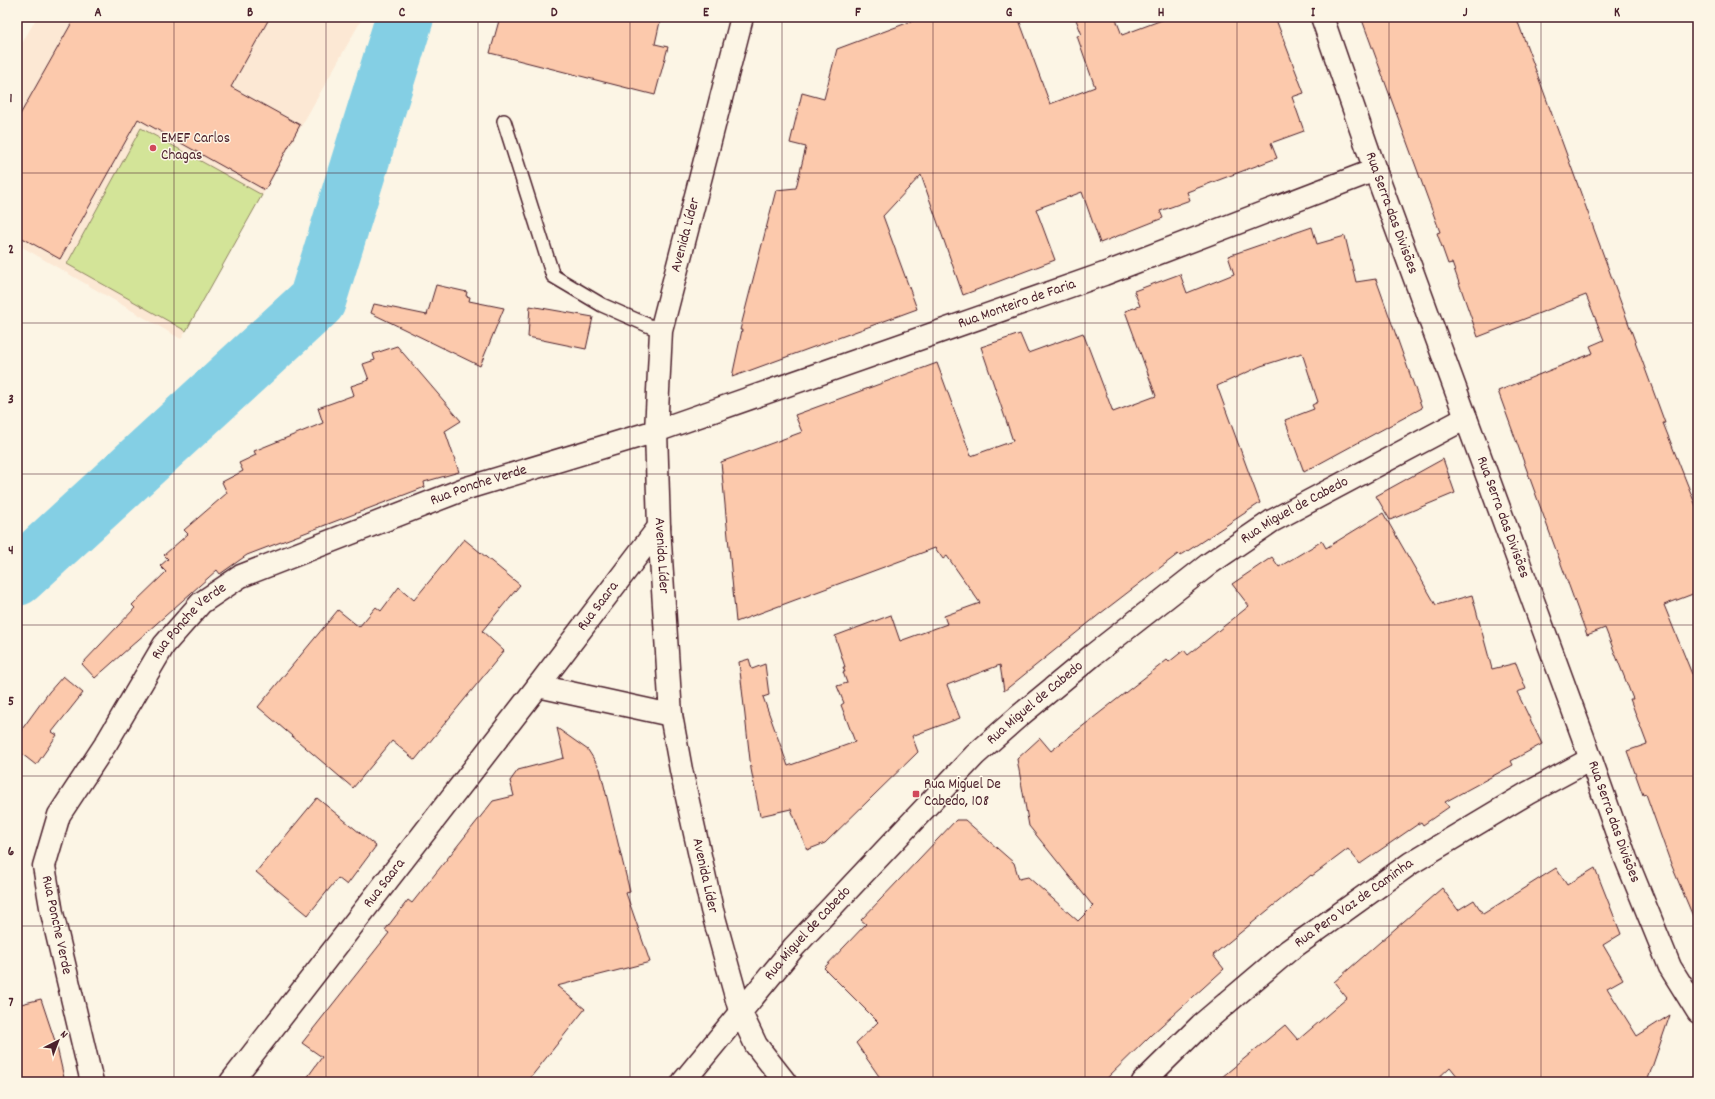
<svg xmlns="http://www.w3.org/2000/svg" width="1715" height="1099" font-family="Dekko,sans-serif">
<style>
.built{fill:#fce8d4}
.green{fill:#d3e498;stroke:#8e8262}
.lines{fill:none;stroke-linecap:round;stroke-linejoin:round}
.river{stroke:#84cfe4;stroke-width:58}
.building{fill:#fcc9ac;stroke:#4a1f2b}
.service-casing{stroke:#4a1f2b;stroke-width:16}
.minor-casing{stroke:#4a1f2b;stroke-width:25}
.service{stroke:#fcf5e5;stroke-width:13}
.minor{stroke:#fcf5e5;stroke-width:22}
.grid{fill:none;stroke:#4a1f2b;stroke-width:1;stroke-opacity:0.55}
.poi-dot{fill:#d1495b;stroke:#fcf5e5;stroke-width:1.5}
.labels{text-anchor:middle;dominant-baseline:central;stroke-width:3;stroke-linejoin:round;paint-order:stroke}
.poi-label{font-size:15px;fill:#4a1f2b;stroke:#fcf5e5;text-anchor:start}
.street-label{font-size:15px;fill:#4a1f2b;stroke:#fcf5e5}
.neatline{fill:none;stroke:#4a1f2b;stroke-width:1.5}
.grid-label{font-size:13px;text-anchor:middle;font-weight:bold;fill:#4a1f2b}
</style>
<rect width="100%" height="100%" fill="#fcf5e5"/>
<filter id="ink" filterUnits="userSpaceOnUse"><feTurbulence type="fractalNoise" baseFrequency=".025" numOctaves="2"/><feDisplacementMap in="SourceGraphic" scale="8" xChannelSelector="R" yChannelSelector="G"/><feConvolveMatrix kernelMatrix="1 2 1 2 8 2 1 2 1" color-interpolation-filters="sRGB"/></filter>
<g filter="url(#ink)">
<path class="built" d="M37,17H363L181,339L17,244V52Z"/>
<path class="green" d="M141,128L262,195L186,331L67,264Z"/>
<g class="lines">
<path class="river" d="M17,577L317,301L405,17"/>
</g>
<g class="building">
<path d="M75,17H270L231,87L300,125L265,190L138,119L60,259L17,235V120Z"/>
<path d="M500,17H661L655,44L668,47L655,95L490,53Z"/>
<path d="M923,17H1018L1050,104L1095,87L1077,36L1082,35L1075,17H1115L1122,35L1170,17H1275L1304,93L1292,97L1304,131L1271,143L1277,158L1187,192L1190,200L1160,211L1163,218L1100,243L1082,192L1036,209L1055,260L963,295L921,175L883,216L917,309L732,377L742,330H740L776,190L796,188L806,147L790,143L802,93L824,99L837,49Z"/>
<path d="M1361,17H1516L1539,79L1665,423H1663L1698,511V592L1664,605L1692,674L1698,671V928L1671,864L1646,794L1643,795L1627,751L1647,744L1630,699H1633L1605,628L1587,635L1498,391L1593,353L1590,346L1604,340L1586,295L1478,337L1452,263L1448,264L1437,233L1440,232Z"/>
<path d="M1312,227L1317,244L1345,236L1356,282L1376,279L1422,408L1304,472L1285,420L1314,409L1312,405L1318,402L1302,353L1261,366L1217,386L1260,503L1180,556L1178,554L1101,613L1004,691L1000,665L947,685L960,718L912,736L918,752L825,843L807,850L791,809L760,816L751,769L739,662L749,659L752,669L765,664L769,695L763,697L788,766L855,742L841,705L844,703L837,686L847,683L843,672H845L843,667H845L835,636L891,615L900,641L947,624L944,616L980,603L947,556L943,559L935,548L736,622L721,462L802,432L795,415L937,363L971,456L1013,441L981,347L1020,334L1028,353L1083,333L1113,412L1156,396L1125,311L1140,306L1134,291L1180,274L1187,293L1234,274L1228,256Z"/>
<path d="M436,285L467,292L466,296L470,297L469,301L504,308L480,366L371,313L374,304L427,315Z"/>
<path d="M530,306L593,317L586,349L528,337Z"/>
<path d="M397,346L461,421L445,431L459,472L424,482L425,487L247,555L220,574L217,570L95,678L82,664L135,608L132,605L166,572L160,566L168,559L164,555L188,534L184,530L227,493L222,482L243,471L239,463L256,455L254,451L323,423L318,408L354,395L351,386L369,380L363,364L375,360L373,354Z"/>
<path d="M1443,459L1455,493L1390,520L1376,496Z"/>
<path d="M1383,513L1436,605L1472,595L1492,669L1516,663L1526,689L1517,692L1542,744L1511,761L1513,765L1445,802L1449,807L1423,825L1421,822L1360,864L1348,849L1312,876L1311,875L1213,955L1224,969L1151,1035L1103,1082H883L856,1043L878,1022L824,968L866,924L861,920L956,820H965L1014,863L1019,879L1028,877L1078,921L1093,906L1029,826L1017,759L1040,738L1051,751L1167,660L1169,662L1184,650L1188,655L1249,606L1232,584L1272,557L1279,567L1322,541L1326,548Z"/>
<path d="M464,539L520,585L482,631L504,651L415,760L392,741L353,788L258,707L338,610L359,627L376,607L381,611L399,587L414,600Z"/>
<path d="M63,676L83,693L52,732L57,735L36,765L17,750V736L49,692Z"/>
<path d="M557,728L588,750L600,769L630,892L626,893L650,962L557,986L585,1009L527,1082H304L322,1057L302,1043L389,933L385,930L408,900L412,903L493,801L514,796L510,781L518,770L564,758Z"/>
<path d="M317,798L376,846L347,885L338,878L308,915L256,872Z"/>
<path d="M1556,868L1567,885L1595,868L1621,934L1603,945L1623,979L1607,988L1637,1036L1670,1015L1647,1082H1462L1450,1067L1434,1082H1216L1285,1025L1298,1040L1347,998L1334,982L1442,888L1458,910L1474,900L1483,914Z"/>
<path d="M41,999L57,1047L65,1082H17V1005Z"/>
</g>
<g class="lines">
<defs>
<path id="service" d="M504,121L553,276L602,305L661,331"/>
<g id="minor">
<path id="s1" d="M742,17L661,331L656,431L659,527L671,715L681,770L712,910L740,1011L756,1045L785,1082"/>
<path id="s2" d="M1322,17L1375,170L1583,737L1626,859L1670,967L1698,1012"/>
<path d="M538,686L671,715"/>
<path id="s3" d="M92,1082L52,913L44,866L59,815L107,742L164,645L201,603L241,576L467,488L656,431L1104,274L1375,170"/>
<path id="s4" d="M231,1082L538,686L659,527"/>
<path id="s5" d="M683,1082L794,947L975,755L1018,717L1093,655L1209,564L1272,521L1466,418"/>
<path id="s6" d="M1143,1082L1201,1025L1288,951L1411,863L1528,793L1591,759"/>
</g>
</defs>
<use href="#service" class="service-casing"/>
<use href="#minor" class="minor-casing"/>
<use href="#service" class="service"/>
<use href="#minor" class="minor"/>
</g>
</g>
<path class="grid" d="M174,17V1082M326,17V1082M478,17V1082M630,17V1082M782,17V1082M933,17V1082M1085,17V1082M1237,17V1082M1389,17V1082M1541,17V1082M17,173H1698M17,323H1698M17,474H1698M17,625H1698M17,776H1698M17,926H1698"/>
<g class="poi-dot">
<circle cx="153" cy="148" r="4"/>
<rect x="912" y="790" width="8" height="8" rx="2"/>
</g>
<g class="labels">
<g class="poi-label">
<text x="161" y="139">EMEF Carlos<tspan x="161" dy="17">Chagas</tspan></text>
<text x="924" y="785">Rua Miguel De<tspan x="924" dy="17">Cabedo, 108</tspan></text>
</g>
<g class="street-label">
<text stroke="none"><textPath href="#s2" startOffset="208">Rua Serra das Divisões</textPath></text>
<text transform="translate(686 235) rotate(-75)">Avenida Líder</text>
<text stroke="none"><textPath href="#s3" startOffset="1401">Rua Monteiro de Faria</textPath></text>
<text stroke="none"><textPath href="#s3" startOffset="833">Rua Ponche Verde</textPath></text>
<text stroke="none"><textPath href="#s5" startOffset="842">Rua Miguel de Cabedo</textPath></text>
<text stroke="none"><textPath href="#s2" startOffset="532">Rua Serra das Divisões</textPath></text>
<text stroke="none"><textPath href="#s1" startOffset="549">Avenida Líder</textPath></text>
<text stroke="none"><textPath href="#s4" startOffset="601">Rua Saara</textPath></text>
<text stroke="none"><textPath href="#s3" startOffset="509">Rua Ponche Verde</textPath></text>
<text stroke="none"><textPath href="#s5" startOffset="518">Rua Miguel de Cabedo</textPath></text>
<text stroke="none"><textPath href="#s2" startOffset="856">Rua Serra das Divisões</textPath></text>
<text stroke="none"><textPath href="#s1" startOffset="873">Avenida Líder</textPath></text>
<text stroke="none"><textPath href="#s4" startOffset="251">Rua Saara</textPath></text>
<text stroke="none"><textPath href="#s6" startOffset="277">Rua Pero Vaz de Caminha</textPath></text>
<text transform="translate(56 925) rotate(78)">Rua Ponche Verde</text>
<text stroke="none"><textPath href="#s5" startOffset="194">Rua Miguel de Cabedo</textPath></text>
</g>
</g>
<rect width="1715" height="1099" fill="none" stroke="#fcf5e5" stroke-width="44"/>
<g transform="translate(58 1041) rotate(42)" stroke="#fcf5e5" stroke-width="3" paint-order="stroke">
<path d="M0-3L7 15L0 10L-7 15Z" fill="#4a1f2b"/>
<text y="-6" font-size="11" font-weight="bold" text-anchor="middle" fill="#4a1f2b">N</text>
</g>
<rect x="22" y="22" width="1671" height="1055" class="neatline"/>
<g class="grid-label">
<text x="98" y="16">A</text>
<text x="250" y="16">B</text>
<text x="402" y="16">C</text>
<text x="554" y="16">D</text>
<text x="706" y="16">E</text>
<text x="858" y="16">F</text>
<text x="1009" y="16">G</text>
<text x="1161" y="16">H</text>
<text x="1313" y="16">I</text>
<text x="1465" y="16">J</text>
<text x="1617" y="16">K</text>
<text x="11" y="102">1</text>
<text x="11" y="253">2</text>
<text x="11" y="403">3</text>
<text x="11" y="554">4</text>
<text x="11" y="705">5</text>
<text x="11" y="855">6</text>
<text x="11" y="1006">7</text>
</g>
</svg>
